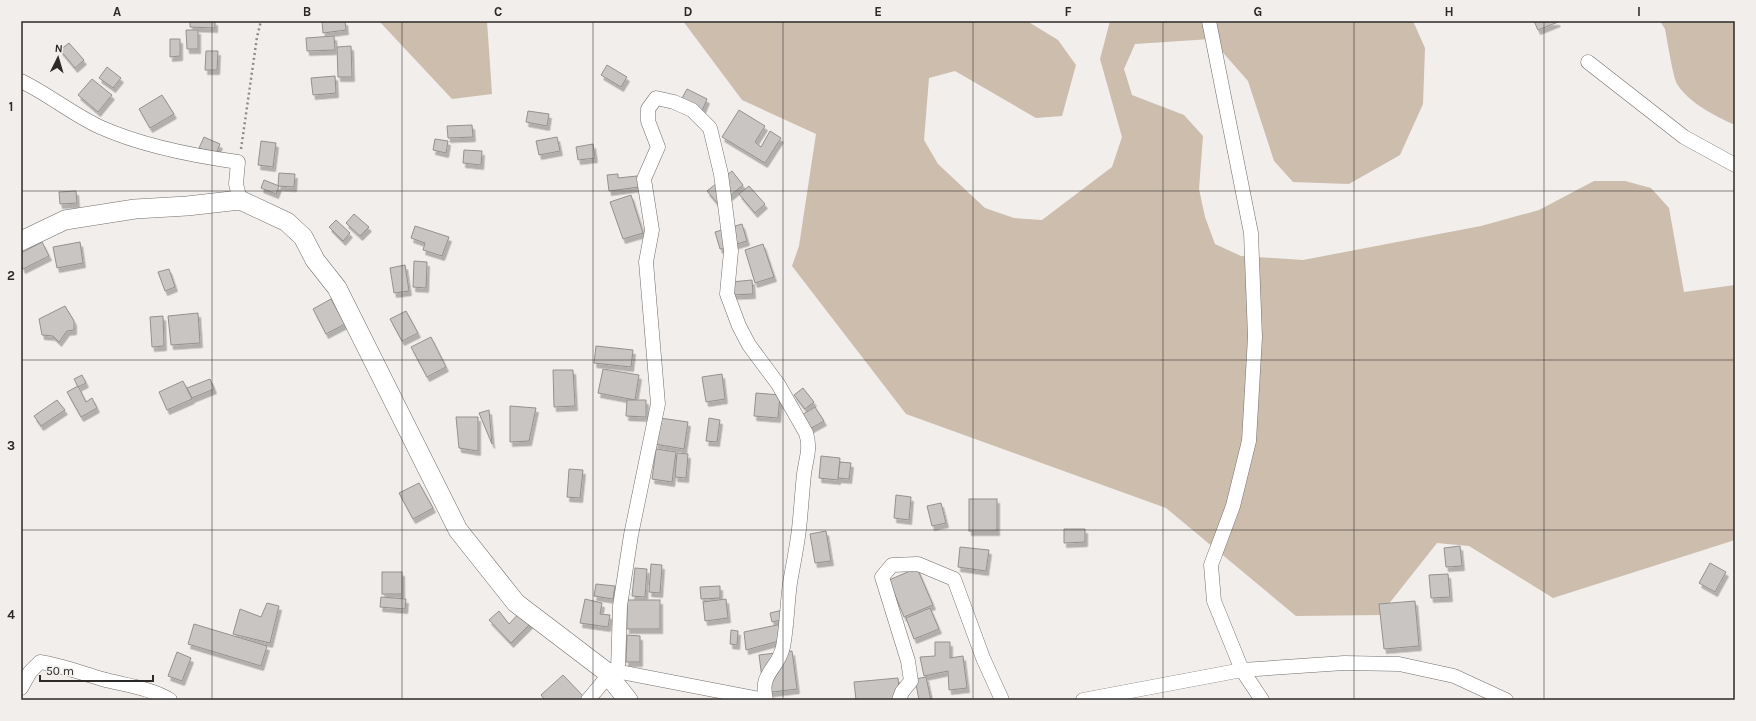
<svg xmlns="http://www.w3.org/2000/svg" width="1756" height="721" font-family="Karla,sans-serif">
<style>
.green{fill:#cdbdad}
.building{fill:#c8c5c3;stroke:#94918f;filter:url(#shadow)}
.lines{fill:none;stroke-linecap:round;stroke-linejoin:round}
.minor-casing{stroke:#726f6c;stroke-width:15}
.secondary-casing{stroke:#726f6c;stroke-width:20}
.path{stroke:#8d8b89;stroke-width:2.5;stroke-dasharray:2 3;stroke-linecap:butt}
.minor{stroke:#fff;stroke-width:14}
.secondary{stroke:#fff;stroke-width:19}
.grid{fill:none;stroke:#2b2a29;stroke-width:1;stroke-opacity:0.55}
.neatline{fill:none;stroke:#2b2a29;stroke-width:1.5}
.grid-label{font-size:13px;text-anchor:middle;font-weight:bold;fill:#2b2a29}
</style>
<defs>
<filter id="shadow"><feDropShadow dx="2.5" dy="4.5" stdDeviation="0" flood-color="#0004"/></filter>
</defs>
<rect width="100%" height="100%" fill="#f1eeeb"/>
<g class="green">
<path d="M379,21H487L492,94L452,99Z"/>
<path d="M683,21H1027L1058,40L1076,65L1062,116L1036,118L955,71L929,78L924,140L938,164L985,208L1014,218L1042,220L1112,167L1122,137L1100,59L1110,21H1413L1425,48L1423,104L1400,155L1349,184L1293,182L1274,161L1248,81L1211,39L1135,44L1124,69L1132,95L1184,115L1203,136L1199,189L1205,217L1215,244L1241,256L1303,260L1481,226L1539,210L1594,181H1625L1651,188L1669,208L1684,292L1735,285V540L1553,598L1469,546L1437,543L1380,615L1296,616L1166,508L906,414L792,266L799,246L816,134L742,100Z"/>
<path d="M1660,21H1735V125C1715,116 1689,103 1677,84C1673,77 1667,39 1665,29Z"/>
</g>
<g class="building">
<path d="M190,21H215V28L190,27Z"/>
<path d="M322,21H345L346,30L323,33Z"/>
<path d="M1534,21H1557L1558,22L1538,30Z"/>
<path d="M186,30H198V49H187Z"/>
<path d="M334,36L335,50L307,51L306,38Z"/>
<path d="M170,39H180V56L170,57Z"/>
<path d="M69,43L84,60L75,68L60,50Z"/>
<path d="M351,46L352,77H338L337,47Z"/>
<path d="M206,51H218L217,70H205Z"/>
<path d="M607,65L627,77L621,87L601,75Z"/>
<path d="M107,67L121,78L113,88L99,78Z"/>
<path d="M335,76L336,93L313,95L311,78Z"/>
<path d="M92,79L112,95L98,112L78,95Z"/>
<path d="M687,89L707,99L702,111L681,100Z"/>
<path d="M162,95L174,114L150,128L139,109Z"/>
<path d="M739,110L765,126L755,142L761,147L770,131L781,138L765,163L722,137Z"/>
<path d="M528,111L549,114L547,126L526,122Z"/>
<path d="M472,125L473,137L448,138L447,126Z"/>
<path d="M204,137L220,144L215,156L199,148Z"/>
<path d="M557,137L560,151L539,155L536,141Z"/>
<path d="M435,139L448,141L446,153L433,150Z"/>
<path d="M261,141L276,143L273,167L258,165Z"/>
<path d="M593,144L595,158L578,160L576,147Z"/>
<path d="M464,150L482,151L481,165L463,163Z"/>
<path d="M732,171L743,185L719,205L707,191Z"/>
<path d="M279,173L295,174L294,187L278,186Z"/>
<path d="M618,174V178L637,176L639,187L609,191L607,175Z"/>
<path d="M264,180L279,186L276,194L261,188Z"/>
<path d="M749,186L765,204L755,213L739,194Z"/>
<path d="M76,191L77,203L60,204L59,192Z"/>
<path d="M631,195L643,233L623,239L610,202Z"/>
<path d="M354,214L369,227L360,236L346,223Z"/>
<path d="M336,220L350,233L343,241L329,227Z"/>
<path d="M742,224L747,241L720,249L715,232Z"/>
<path d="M415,226L449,237L442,256L423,250L425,243L411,238Z"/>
<path d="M42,242L49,256L23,269L21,264V253Z"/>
<path d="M80,242L83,263L57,268L53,247Z"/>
<path d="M763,244L774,277L755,283L745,250Z"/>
<path d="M414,261L427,262L426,288L413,287Z"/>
<path d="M405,265L409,291L394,293L390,268Z"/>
<path d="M169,269L175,287L165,291L158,272Z"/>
<path d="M752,280L753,294L731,295V282Z"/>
<path d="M331,299L345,324L326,334L313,309Z"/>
<path d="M65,306L74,321V330L67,331L59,342L53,336L42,335L39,319Z"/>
<path d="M406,311L418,333L402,341L390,319Z"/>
<path d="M198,313L200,343L171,345L168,316Z"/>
<path d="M163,316L164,346L152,347L150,317Z"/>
<path d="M431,337L446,367L427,377L411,347Z"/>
<path d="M596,346L633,350L631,367L594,363Z"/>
<path d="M603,369L639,375L635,400L598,393Z"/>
<path d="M553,370H573L575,406L554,407Z"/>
<path d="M722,374L725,399L706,402L702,377Z"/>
<path d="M82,375L86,383L78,387L74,379Z"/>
<path d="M210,379L214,389L192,398L187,388Z"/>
<path d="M183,381L192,399L167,410L159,392Z"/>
<path d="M78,386L86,402L92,398L97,408L81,417L67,392Z"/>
<path d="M803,388L814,402L805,409L794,395Z"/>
<path d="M756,393L780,395L778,418L754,416Z"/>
<path d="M57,400L65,410L41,426L34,416Z"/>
<path d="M627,400H646V417L626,416Z"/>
<path d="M510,406L536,408L529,441L510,442Z"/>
<path d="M815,407L824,421L808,430L800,416Z"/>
<path d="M489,410L492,444L479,413Z"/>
<path d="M456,417H478V451L459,448Z"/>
<path d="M660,418L688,422L684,449L655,444Z"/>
<path d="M709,418L720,420L717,442L706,441Z"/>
<path d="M656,449L676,452L672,482L652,479Z"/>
<path d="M677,453L688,454L686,478L675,477Z"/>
<path d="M821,456L840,458L838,480L819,478Z"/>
<path d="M840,462L851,463L849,479L838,478Z"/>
<path d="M569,469L583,470L580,498L567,497Z"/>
<path d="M419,483L433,508L413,519L399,493Z"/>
<path d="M896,495L911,497L909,520L894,518Z"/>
<rect x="969" y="499" width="28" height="32"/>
<path d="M941,503L946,523L932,526L927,506Z"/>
<path d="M1064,529H1085V542L1064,543Z"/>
<path d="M826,531L831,561L815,563L810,534Z"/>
<path d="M1460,546L1462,566L1446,567L1444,548Z"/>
<path d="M960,547L989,550L986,571L958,567Z"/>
<path d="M1710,563L1726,572L1715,592L1699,583Z"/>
<path d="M651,564L662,565L660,593L649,592Z"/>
<path d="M635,568L647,569L645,597L632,596Z"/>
<path d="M917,568L933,605L904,617L889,580Z"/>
<rect x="382" y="572" width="20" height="22"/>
<path d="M1448,574L1450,597L1431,598L1429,575Z"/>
<path d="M596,584L615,586L613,599L594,596Z"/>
<path d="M720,586V598L701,599L700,587Z"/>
<path d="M381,597L406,599L405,609L380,607Z"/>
<path d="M585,599L602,603L600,614L610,615L608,627L580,623Z"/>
<path d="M726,599L728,618L705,621L703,602Z"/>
<rect x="627" y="600" width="33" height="29"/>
<path d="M1415,601L1419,646L1384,649L1379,604Z"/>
<path d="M267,603L279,606L270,643L233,634L240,609L261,617Z"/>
<path d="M930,608L939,629L914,639L906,618Z"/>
<path d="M787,609L789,618L772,622L770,613Z"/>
<path d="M522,610L533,621L511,643L489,620L499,611L509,624Z"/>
<path d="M791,622L779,641L746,650L744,632Z"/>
<path d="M194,624L267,646L261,666L188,644Z"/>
<path d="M731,630L738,631L737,645L730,644Z"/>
<path d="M627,635L640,636V662H626Z"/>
<path d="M935,642H950V658L963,656L967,688L949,690L948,671L924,676L920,657L935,656Z"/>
<path d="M792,651L797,689L764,693L759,655Z"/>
<path d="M177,652L191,658L182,681L168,676Z"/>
<path d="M563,675L585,698L583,700H545L541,695Z"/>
<path d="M926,677L931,700H919L915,679Z"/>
<path d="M898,678L900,700H856L854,682Z"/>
</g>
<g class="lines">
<defs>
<g id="minor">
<path d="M1209,21L1251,233L1255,337L1249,441L1233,506L1211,565L1214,601L1242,670L1262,700"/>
<path d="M1588,62L1684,137L1735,165"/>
<path d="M21,81C48,94 72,114 100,127C140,145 195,156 238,162L236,184L240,200"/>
<path d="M610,670L765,700"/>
<path d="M618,670L620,606L631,535L658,404L646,262L652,230L644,179L658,147L648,121V109L656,98L674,102L692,110L710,128L721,174L731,251L727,294L739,326L749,345L778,384L806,433C811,448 806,459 804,474C802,493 801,511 799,529C797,547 793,565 790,583C787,605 787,626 783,647C778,670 759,672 766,700"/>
<path d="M21,688L30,672L40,662C61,665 81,673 102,679C124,685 151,688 170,700"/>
<path d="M588,700L608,676"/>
<path d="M899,700L902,692L911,681L908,661L882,577L892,565L918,564L954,579L983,658L1002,700"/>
<path d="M1083,700L1242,670L1344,663L1399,664L1454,676L1506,700"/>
</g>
<path id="secondary" d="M21,241L65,220L135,209L187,206L240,200L287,222L303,237L315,260L337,288L458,530L516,603L604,670L628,700"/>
</defs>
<use href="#minor" class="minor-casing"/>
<use href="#secondary" class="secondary-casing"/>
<path class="path" d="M241,149L257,37L261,21"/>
<use href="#minor" class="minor"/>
<use href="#secondary" class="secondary"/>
</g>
<path class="grid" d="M212,21V700M402,21V700M593,21V700M783,21V700M973,21V700M1163,21V700M1354,21V700M1544,21V700M21,191H1735M21,360H1735M21,530H1735"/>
<rect width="1756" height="721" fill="none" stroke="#f1eeeb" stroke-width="44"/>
<g transform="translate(58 58) rotate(5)" stroke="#f1eeeb" stroke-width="3" paint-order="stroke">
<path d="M0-3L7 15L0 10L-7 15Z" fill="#2b2a29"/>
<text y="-6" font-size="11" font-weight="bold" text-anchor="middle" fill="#2b2a29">N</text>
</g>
<path d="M40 675v6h113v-6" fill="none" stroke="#2b2a29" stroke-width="2"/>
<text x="46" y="675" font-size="12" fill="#2b2a29" stroke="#f1eeeb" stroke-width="3" paint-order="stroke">50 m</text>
<rect x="22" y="22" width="1712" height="677" class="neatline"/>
<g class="grid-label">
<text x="117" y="16">A</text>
<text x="307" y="16">B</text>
<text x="498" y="16">C</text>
<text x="688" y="16">D</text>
<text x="878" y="16">E</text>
<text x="1068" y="16">F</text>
<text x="1258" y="16">G</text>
<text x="1449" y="16">H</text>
<text x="1639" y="16">I</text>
<text x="11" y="111">1</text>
<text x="11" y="280">2</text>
<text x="11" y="450">3</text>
<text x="11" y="619">4</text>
</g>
</svg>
